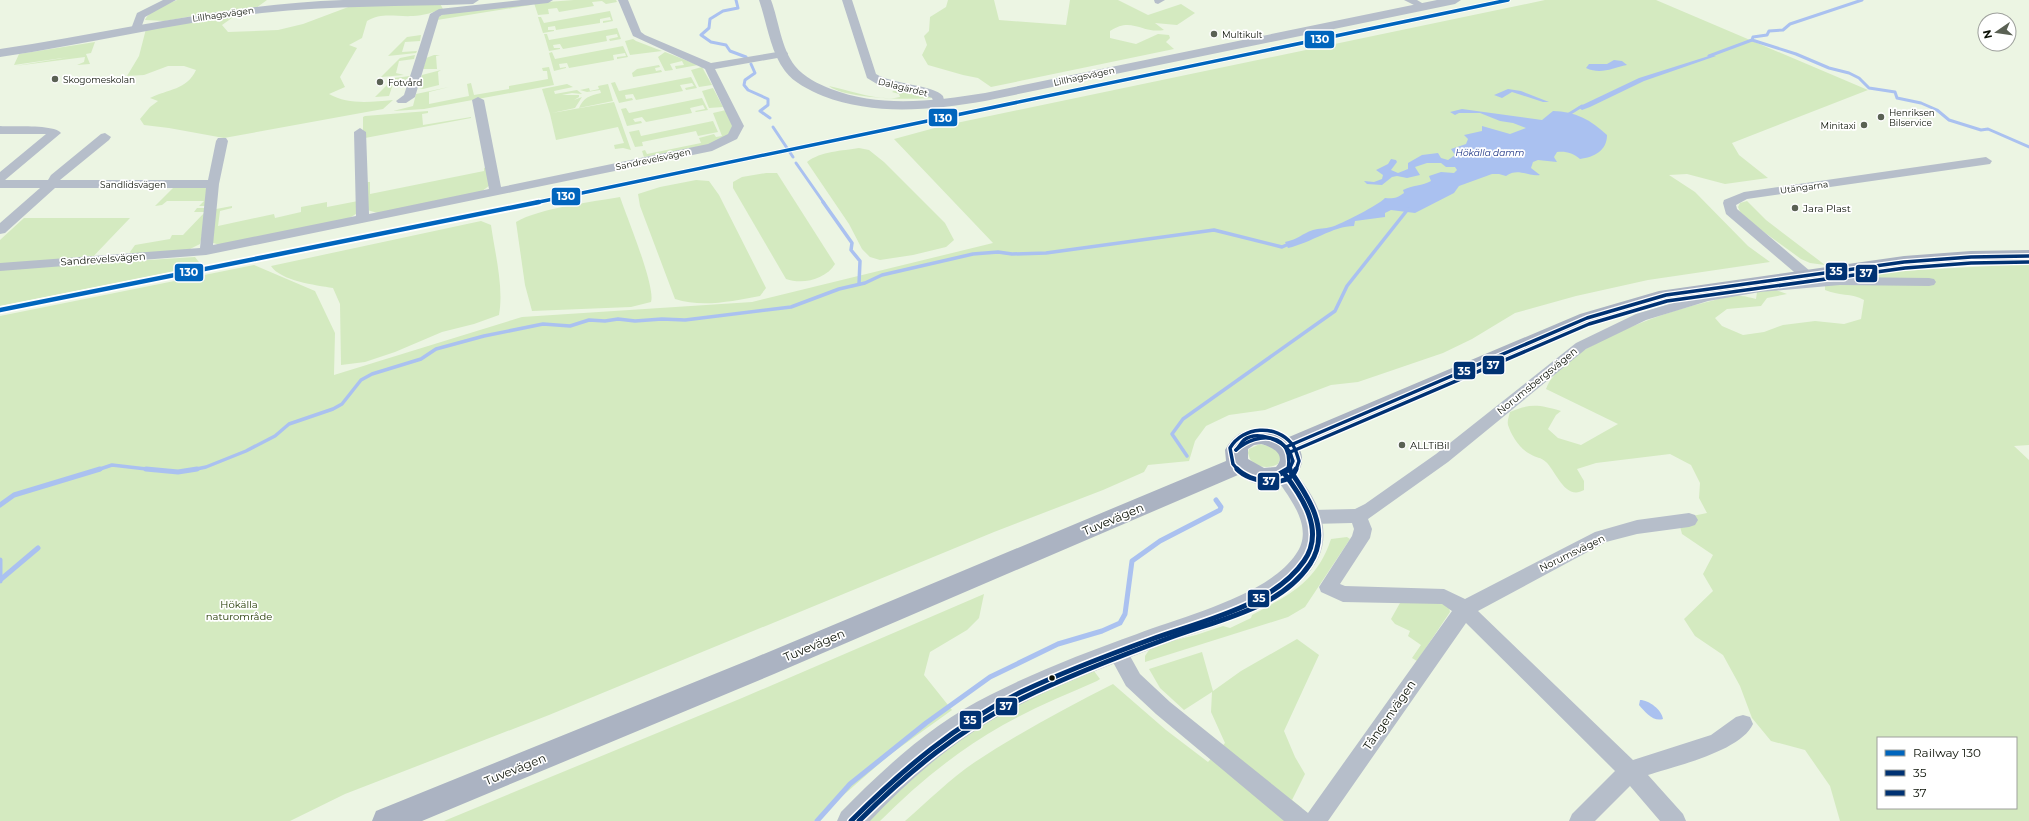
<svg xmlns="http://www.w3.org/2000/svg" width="2029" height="821" font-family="Montserrat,sans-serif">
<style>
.green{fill:#d4eac0;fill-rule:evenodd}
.water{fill:#aac1f0}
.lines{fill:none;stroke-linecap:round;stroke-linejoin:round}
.stream-far2{stroke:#aac1f0;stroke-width:3}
.stream-far1{stroke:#aac1f0;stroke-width:3.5}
.stream{stroke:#aac1f0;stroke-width:5}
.minor{fill:#b6beca;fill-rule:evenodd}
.tertiary{fill:#b6beca;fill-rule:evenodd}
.secondary{fill:#abb3c2;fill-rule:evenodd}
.bus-1-far1-casing{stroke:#fff;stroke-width:6}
.bus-1-casing{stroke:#fff;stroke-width:8}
.bus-2-far1-casing{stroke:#fff;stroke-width:6}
.bus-2-casing{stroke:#fff;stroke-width:8}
.bus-1-far1{stroke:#003273;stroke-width:3.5}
.bus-1{stroke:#003273;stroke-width:5}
.bus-2-far1{stroke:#003273;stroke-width:3.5}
.bus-2{stroke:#003273;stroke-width:5}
.rail-1-far1-casing{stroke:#fff;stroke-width:5.5}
.rail-1-casing{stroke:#fff;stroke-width:8}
.rail-1-far1{stroke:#0065bd;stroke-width:3.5}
.rail-1{stroke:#0065bd;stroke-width:4.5}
.poi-dot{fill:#5a6154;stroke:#fff;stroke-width:1.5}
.bus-dot{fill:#0c1207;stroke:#fff;stroke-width:1.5}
.labels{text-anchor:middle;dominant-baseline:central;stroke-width:3.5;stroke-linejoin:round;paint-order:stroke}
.far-street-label{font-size:9px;fill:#0c1207;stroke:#fff}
.far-poi-label{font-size:9px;fill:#0c1207;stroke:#fff;text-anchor:start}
.far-water-label{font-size:9px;font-style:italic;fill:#172e81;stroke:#fff}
.poi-label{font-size:10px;fill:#0c1207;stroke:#fff;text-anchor:start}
.street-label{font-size:10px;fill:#0c1207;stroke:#fff}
.park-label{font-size:10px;fill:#213900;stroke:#fff}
.near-street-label{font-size:12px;fill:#0c1207;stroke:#fff}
.line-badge{stroke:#fff;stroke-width:1.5}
.badge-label{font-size:11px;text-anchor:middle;font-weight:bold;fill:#fff}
</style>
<rect width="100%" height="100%" fill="#ecf5e3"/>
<g class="green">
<path d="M177,0H267L256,8L239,13L222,25L228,32L278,30L303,24L351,6L438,0L443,9C433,12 423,16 413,16C395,17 382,12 367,21L362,38L349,45L357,48L340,77L345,87L329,94C348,105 371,102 393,100L383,109L224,138L169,128L144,125L140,119L150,107L158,101L150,98C168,89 187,90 196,70L184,66H168L144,75L127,76L139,56L146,29L219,16L220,11L165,21L145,20C150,9 166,5 177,0Z"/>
<path d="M574,0H616L617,2L606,4L602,1L592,2L594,6L559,12L557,8L548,9L549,14L538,15L534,3Z"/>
<path d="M948,0H994L999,20L1066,25L1070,0H1118L1148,15L1181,4L1195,13L1177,25L1155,23L1164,30C1142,34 1132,16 1110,31V38L1136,44L1158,34L1169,35L1170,38L1166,42L1174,49L991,87L978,78L963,75L928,65L922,55L927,45L924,36L929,31L930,17L946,7Z"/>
<path d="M1545,0H1656L1868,90L1732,143L1739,155L1768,178L1725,184L1687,174L1669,175L1695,192L1748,246L1770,262L1648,280L1576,296L1515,313L1472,339L1443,353L1358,382L1331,385L1265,410L1229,415L1206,426L1195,441L1189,461L1148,465L1144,472L1103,490L994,532L549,715L345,794L290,821H0V316L254,265L315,291L335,333L334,375L522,317L752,302L993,243L894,139L942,126Z"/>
<path d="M532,4L531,5L437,20V18L446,13Z"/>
<path d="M610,11L613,21L603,23V21L611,20L610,17L600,19V23L556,30L555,26L548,27V30H554V31L543,33L538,17H541L544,23Z"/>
<path d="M617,28L621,39L610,41L609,39L618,37L617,34L606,36L607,41L563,49L560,44L553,45L554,48H560V49L549,51L544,34H547L549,40Z"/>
<path d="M421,35L420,41L405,42L402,52L417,51L416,53L388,56L407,37Z"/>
<path d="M633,39L636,41L662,51L630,55L625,41Z"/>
<path d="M95,42L91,53L86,54L90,64L77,65L84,62L85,57L15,66L69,57L14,65L19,54Z"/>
<path d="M623,46L628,57L617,59V57L626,56L625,53L613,55L614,60L569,68L567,63L559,64L560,68L566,67V68L554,71L549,53L552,52L555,59Z"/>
<path d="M665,52L698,65L676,69L675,66L684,65L682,61L670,64L673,70L665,71L658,57Z"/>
<path d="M415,55L414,59L399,61L396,73L404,75L381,77L400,58Z"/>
<path d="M434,55H440L436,56L437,69H423L426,58Z"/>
<path d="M659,65L660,67L655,68L656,71L661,70L662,72L633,77L632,73L637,69Z"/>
<path d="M549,67L554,85L424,109L393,111L413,106L416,94L449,87L429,92V104L469,96L467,84L471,83L474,95L509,89V86L548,79L547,71H543L542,68Z"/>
<path d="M702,67L712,85L699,87L691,70Z"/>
<path d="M441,70L438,72L439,85L423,89L418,88L422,75Z"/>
<path d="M410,76L408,82L393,84L389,96L375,97L394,78Z"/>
<path d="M691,77L697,88L686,90L685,88L694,86L692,83L680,85L683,91L636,100L633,94L625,95L626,99L632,98L633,100L619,103L611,83L615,82L619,91Z"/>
<path d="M567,84L573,87L554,91L555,94L577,90L582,94L572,93L562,95H579V97L574,100L582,97L575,108L552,113L614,102L631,150L623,148L615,149L614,145L624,143L618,127L556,140L550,114L542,89Z"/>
<path d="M608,84L613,101L579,108C584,97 589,96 601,93L600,90L587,92L580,90L589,88L590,91L599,89L598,86Z"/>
<path d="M829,86C848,90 880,102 900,97L899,94L892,92C898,86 925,93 932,98C911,100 844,99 829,86Z"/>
<path d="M713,88L723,107L709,108L702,91Z"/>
<path d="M702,98L708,110L696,112L695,111L705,109L703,105L690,108L692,113L646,122L642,117L633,119L635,122L641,121L642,123L627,126L621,109L626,108L629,113Z"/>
<path d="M726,110L733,124L730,134L715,144L644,157L642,151L645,150L647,154L701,143L699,138L714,134L716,137L722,136L713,113Z"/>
<path d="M428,111V113L422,114L423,125L471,117V118L365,138L363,133V117L365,116Z"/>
<path d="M713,121L718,132L698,136L696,131L642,142L643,146L635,147L629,132L639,130L641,136Z"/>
<path d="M859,148L869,150L884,162L945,223L954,240L946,247L913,255L880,260L870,257L862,249L849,224L807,162C821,151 842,151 859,148Z"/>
<path d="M487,167L490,185L481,192L378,213L367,210V182H370V194L484,171V168Z"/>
<path d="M766,173H777L835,264C826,279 803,285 786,279L733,188V182L742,177Z"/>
<path d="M696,180L709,181L719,195L766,288L760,296C733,301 702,308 675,299L640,206L638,194L660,187Z"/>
<path d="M175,186H206L208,206H199L204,201H167L162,205L155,206Z"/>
<path d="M620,197C626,215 656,287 651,302L631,307L532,311L525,285L516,222C540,208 591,202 620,197Z"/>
<path d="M358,201L359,212L348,219L220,245L210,242L216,209L232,206V208L220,211L218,226L274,214L275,218L301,212V207L327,202V207Z"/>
<path d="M1747,201L1766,220L1825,265L1810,263L1801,259L1742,216L1738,207L1740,203Z"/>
<path d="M197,208H208L200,244L188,250L131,254L130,252L135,245L170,239L172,235H183L205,212H194Z"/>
<path d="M24,218H130L86,264L195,257L202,266L0,306V240Z"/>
<path d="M481,221L491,225C495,254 504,287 499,315L474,324L442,332L395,352L365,362L341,365L340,304L333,288C315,285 281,281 271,266Z"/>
<path d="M2029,264V445L2014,446L2029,460V821H1840L1830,786L1805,750L1771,741L1752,718L1740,686L1723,655L1695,636L1684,619L1713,591L1703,574L1713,555L1682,534L1678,519L1707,513L1699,498L1700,483L1691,465L1670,454L1596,463L1577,469L1584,481V490C1565,501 1556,471 1546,462C1541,457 1536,458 1530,454C1520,449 1511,435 1508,425C1507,421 1509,416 1510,412C1530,403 1540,405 1561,411L1556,415L1548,429L1558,438L1581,445L1618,424L1546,389C1563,345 1667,311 1711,301C1720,299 1731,295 1741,296C1746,296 1751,298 1756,299L1757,292L1776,290L1787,294L1767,298L1761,306L1727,309L1715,318L1722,326L1743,335L1764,332L1783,325L1815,321L1844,324L1861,319L1864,300C1852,293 1838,296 1825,290V286L1845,283L1860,273ZM1878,738H2016V808H1878Z"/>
<path d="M1260,444L1275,448L1281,456L1278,464C1268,469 1257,468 1250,459L1248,453L1249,449Z"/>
<path d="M1347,537L1350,539L1305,607L1288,617L1145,662V656L1149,650L1155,645L1196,635L1223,626L1230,628L1251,618L1252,615C1289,595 1317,582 1331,539Z"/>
<path d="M984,594L979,618L967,630L930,652L924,675L952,710L888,756L814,821H444L742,698Z"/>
<path d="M1435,600L1449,607L1450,612L1417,661L1412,658L1421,645L1408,636L1410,631L1395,624L1391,619L1400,603Z"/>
<path d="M1297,639L1319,655L1284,731L1295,757L1305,774L1292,800L1302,808L1292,821H905C928,801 950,779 975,762C1019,733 1066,708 1113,684L1166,730L1208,762L1225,743L1211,712L1212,692L1184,710L1160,688L1149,669L1202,652L1213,691L1241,671Z"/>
<path d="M1094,671L1100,679L1097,681C1065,695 1033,708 1003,725C957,751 917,784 880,821H863L879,805L965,735L1025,700Z"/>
</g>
<g class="water">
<path d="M1712,55L1716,56L1644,81L1590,107L1582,110L1578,107L1639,78Z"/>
<path d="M1614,60L1622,61L1627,65C1612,68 1601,75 1586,68L1589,64H1607Z"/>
<path d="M1508,89L1521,91L1549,102H1543L1512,92L1502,98L1494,95Z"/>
<path d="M1462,109L1542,120L1553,111C1575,111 1591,120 1607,135C1607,151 1594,157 1580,159C1573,153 1566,151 1557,152L1554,157L1557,162L1538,160L1533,162L1531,168L1540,175C1528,177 1518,167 1506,176L1499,174H1492L1459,186L1454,193L1415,213L1391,210L1385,213V217L1355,221L1354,226C1333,226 1311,243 1288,248L1285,242C1299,239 1301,234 1313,230C1319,228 1325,229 1331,227C1340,225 1380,204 1385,198C1393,199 1397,198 1404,193L1403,190C1412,185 1423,186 1431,181L1429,176L1441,172L1454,173L1457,170L1455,167H1446L1441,163H1427L1415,167L1420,175L1407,178L1397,176L1392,177L1382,185L1367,184L1364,181L1374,182L1382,179L1383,175L1376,170L1388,164L1391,159L1396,160L1397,162L1391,170L1398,173L1408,169V163L1422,155L1438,153L1441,158L1448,160L1455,155L1451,149L1466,144L1468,139L1464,135L1482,131V126L1510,134L1526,128L1513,123L1500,121L1480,113H1459L1455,115L1450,112Z"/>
<path d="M1640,700C1649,700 1662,710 1663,719C1653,722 1645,712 1639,705Z"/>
</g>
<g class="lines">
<g class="stream-far2">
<path d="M736,0L738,8L723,11L710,19L709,28L701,35L711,42L726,45L730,51L746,57"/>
<path d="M1752,40L1796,54L1829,68L1849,73L1859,78L1869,88L1895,92L1897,98L1921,103L1937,110L1949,120L1981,130L1988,129L2029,147"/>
<path d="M1709,56L1752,40L1753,37L1767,35L1769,31L1783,30L1790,24L1862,0"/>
<path d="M751,64L755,73L745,80L744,85L748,90L768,99V105L760,111L770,118"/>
<path d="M1569,114L1582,106"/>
<path d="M773,127L793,157"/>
<path d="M796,163L824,203"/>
</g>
<g class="stream-far1">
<path d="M823,202L852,243L851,250L860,261L859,284"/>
<path d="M1187,456L1172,434L1183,419L1335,311L1347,286L1408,209"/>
<path d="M97,470L112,465L155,470"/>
<path d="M192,470L206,467L246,451L275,436L289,424L333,409L342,404L361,380L372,374L421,359L436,349L484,336L543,324L570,326L589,320L605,321L618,319L635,321L662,319L685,320L791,307L839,289L865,283L882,275L973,254L998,252L1012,254L1046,253L1214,230L1282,247L1291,243"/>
</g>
<g class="stream">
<path d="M146,469L178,472L197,469"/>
<path d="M0,505L14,495L100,469"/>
<path d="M0,560V581"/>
<path d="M0,580L38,548"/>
<path d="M817,821L850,784L926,723L990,677L1058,644L1102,631L1120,623L1125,614L1132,561L1160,541L1220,510L1221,507L1216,500"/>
</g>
<g class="minor">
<path d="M163,0H176L145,17L140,31H132L131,29L137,13Z"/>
<path d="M521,0H553L548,3L442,15L439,17L415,97L406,103H398L396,101L404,95L430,14L439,9Z"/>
<path d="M618,0H628L641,32L645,35L711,63L783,51L787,52L788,54L787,56L783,57L715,69L744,126L737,139L712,151L206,255L0,271V263L200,248L206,188H55L5,233L0,234V223L40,188H0V172L46,134H0V126C13,127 54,124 61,133L5,180H48L51,175L101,134L105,133L111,137L109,140L60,180H208L216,141L218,138H226L228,141L219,184L213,245L356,216L354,132L360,128L366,132L369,214L489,189L472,100L478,97L484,100L501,187L708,144L728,134L732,126L705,69L633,36Z"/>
<path d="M842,0H852L876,74C891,84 934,85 943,96L945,104L943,106H935L932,98L927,96L877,84L867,78Z"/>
<path d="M1154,0H1165L1158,4L1155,3Z"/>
<path d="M1404,0H1417L1427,6L1422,9Z"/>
<path d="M1986,157L1992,161L1990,164L1747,199L1736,205L1737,209L1810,271L1812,274L1810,277H1800L1726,214L1723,203L1724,200L1744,192Z"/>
<path d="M1840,277L1929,278L1934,279L1936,282L1934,285L1929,286L1840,285L1760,292L1708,301L1646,320L1586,349L1448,462L1368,519L1372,529L1370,538L1340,584L1345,586L1444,589L1465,599L1595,532L1637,520L1689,513L1695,515L1698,520L1695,525L1689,527L1637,534L1606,542L1478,611L1633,760L1711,735L1736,717L1743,715L1750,717L1753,724C1741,751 1676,766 1648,775L1683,814L1686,821H1660L1630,786L1595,821H1569L1572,814L1615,771L1466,623L1328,821H1284L1156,714L1126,686L1108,653L1111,647L1118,645L1125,647L1140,674L1170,702L1308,813L1452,611L1442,604L1343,602L1321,592L1319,587L1352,536L1354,529L1352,523L1312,524L1306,522L1303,517L1306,512L1312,510L1355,509L1365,504L1436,454L1576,343L1636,314L1706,293L1760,284Z"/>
</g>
<g class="tertiary">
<path d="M343,0H479L473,4C403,7 332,5 262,13C174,23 88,44 0,57V49C115,32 227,4 343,0Z"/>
<path d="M759,0H771C779,21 781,48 795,66C804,77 818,84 831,89C880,108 934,101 985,93L1437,0H1461L1455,4L985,101C931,110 875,116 823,96C809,90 794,83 785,71C770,51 767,23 759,0Z"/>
<path d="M1284,465C1294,468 1298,476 1304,484C1328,517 1333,551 1301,581C1262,616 1206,628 1159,646C1108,666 1055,685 1006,712C955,740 910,778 870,821H837L841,812C885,767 933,723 990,695C1037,671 1087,652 1137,634C1183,616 1268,596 1296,554C1316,526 1287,496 1273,473L1277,468Z"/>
</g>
<path class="secondary" d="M2029,250V262L1971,263L1904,268L1668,301L1594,322L1300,450C1310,473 1282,488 1262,485C1253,484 1245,479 1238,475L774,674L422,821H372L376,811L754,658L1226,461L1225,450C1236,430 1252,426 1274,431C1279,433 1284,434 1289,437L1580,314L1659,291L1904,256L1971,251ZM1261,444C1272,447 1287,454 1276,467L1264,468L1248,459V449L1254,445Z"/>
<defs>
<g id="bus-1-far1">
<path d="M1286,447L1587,318L1666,295L1904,262L1971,257L2029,256"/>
<path d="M1236,450C1239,447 1241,443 1244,440C1257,430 1282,440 1290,452C1291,455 1292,459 1293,461L1289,470"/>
<path d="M1236,450C1258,430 1295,433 1288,470"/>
</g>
<g id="bus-1">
<path d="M1276,476L1290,469"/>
<path d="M1276,476L1288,469"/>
<path d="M851,821C902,770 956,724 1021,692C1063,672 1108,655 1152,639C1201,621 1273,606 1304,561C1325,531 1303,498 1284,473"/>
</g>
<g id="bus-2-far1">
<path d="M1288,453L1589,324L1667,301L1905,268L1971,263L2029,262"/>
<path d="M1238,470L1233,464L1230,448C1243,426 1276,424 1292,444C1296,449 1297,455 1299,461L1296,470"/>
</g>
<g id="bus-2">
<path d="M1237,469C1249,482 1288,490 1296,469"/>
<path d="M859,821C908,772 960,729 1023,698C1070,675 1120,656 1169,638C1217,620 1280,609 1310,564C1332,531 1308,496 1289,469"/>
</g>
</defs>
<use href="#bus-1-far1" class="bus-1-far1-casing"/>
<use href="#bus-1" class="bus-1-casing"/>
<use href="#bus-2-far1" class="bus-2-far1-casing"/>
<use href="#bus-2" class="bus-2-casing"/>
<use href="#bus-1-far1" class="bus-1-far1"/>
<use href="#bus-1" class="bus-1"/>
<use href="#bus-2-far1" class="bus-2-far1"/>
<use href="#bus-2" class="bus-2"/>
<defs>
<path id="rail-1-far1" d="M534,203L1508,0"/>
<path id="rail-1" d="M0,310L539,202"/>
</defs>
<use href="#rail-1-far1" class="rail-1-far1-casing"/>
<use href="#rail-1" class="rail-1-casing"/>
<use href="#rail-1-far1" class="rail-1-far1"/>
<use href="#rail-1" class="rail-1"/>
</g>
<g class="poi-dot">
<circle cx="1214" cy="34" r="4"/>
<circle cx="55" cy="79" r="4"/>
<circle cx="380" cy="82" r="4"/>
<circle cx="1881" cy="117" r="4"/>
<circle cx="1864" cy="125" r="4"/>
<circle cx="1795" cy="208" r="4"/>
<circle cx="1402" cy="445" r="4"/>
</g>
<circle class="bus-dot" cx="1052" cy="678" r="3.5"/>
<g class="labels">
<g class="far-street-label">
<text transform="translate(223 14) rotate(-8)">Lillhagsvägen</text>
<text transform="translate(1084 76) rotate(-12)">Lillhagsvägen</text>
<text transform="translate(903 87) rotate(14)">Dalagärdet</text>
<text transform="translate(653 159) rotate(-12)">Sandrevelsvägen</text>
<text x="133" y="184">Sandlidsvägen</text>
<text transform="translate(1804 187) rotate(-8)">Utängarna</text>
</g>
<g class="far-poi-label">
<text x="1222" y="34">Multikult</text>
<text x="63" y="79">Skogomeskolan</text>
<text x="388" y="82">Fotvård</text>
<text x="1889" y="112">Henriksen<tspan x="1889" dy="10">Bilservice</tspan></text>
<text x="1856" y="125" text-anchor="end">Minitaxi</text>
</g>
<g class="far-water-label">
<text x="1490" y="152">Hökälla damm</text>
</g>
<g class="poi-label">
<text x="1803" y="208">Jara Plast</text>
<text x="1410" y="445">ALLTiBil</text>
</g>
<g class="street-label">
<text transform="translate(103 259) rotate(-4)">Sandrevelsvägen</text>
<text transform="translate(1537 381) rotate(-39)">Norumsbergsvägen</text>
<text transform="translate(1572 553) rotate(-26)">Norumsvägen</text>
</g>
<g class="park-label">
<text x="239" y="604">Hökälla<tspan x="239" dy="12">naturområde</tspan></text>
</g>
<g class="near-street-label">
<text transform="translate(1113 519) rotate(-23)">Tuvevägen</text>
<text transform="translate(814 645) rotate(-23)">Tuvevägen</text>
<text transform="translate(1389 715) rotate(-55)">Tångenvägen</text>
<text transform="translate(515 769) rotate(-22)">Tuvevägen</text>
</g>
</g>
<g class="line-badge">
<rect x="1304" y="30" width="31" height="19" rx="4" fill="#0065bd"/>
<rect x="928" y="108" width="30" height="19" rx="4" fill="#0065bd"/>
<rect x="551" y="187" width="30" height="19" rx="4" fill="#0065bd"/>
<rect x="1825" y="262" width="23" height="19" rx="4" fill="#003273"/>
<rect x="174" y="263" width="30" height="19" rx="4" fill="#0065bd"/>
<rect x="1855" y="264" width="23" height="19" rx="4" fill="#003273"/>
<rect x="1482" y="355" width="23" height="20" rx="4" fill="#003273"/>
<rect x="1453" y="361" width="23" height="19" rx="4" fill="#003273"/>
<rect x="1257" y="472" width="23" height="19" rx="4" fill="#003273"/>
<rect x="1247" y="589" width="23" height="19" rx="4" fill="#003273"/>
<rect x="995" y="697" width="23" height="19" rx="4" fill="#003273"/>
<rect x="959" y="710" width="23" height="20" rx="4" fill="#003273"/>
</g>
<g class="badge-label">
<text x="1320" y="43">130</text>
<text x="943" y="122">130</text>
<text x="566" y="200">130</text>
<text x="1836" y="275">35</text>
<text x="189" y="276">130</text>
<text x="1866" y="277">37</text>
<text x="1493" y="369">37</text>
<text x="1464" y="375">35</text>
<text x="1269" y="485">37</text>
<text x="1259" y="602">35</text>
<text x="1006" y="710">37</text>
<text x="970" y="724">35</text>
</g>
<rect x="1877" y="737" width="140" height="72" fill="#ffffff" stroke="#9ea09c"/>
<rect x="1885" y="750" width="20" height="6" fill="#0065bd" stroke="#9ea09c"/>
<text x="1913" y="757" font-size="12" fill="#0c1207">Railway 130</text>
<rect x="1885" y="770" width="20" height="6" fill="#003273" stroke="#9ea09c"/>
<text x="1913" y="777" font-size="12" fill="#0c1207">35</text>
<rect x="1885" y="790" width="20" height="6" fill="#003273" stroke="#9ea09c"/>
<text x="1913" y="797" font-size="12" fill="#0c1207">37</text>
<g transform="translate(1997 32) rotate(257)"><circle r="19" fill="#ffffff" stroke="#9ea09c"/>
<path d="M0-3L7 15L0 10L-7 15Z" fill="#5a6154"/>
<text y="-6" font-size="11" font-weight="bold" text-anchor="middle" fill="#0c1207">N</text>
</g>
</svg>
